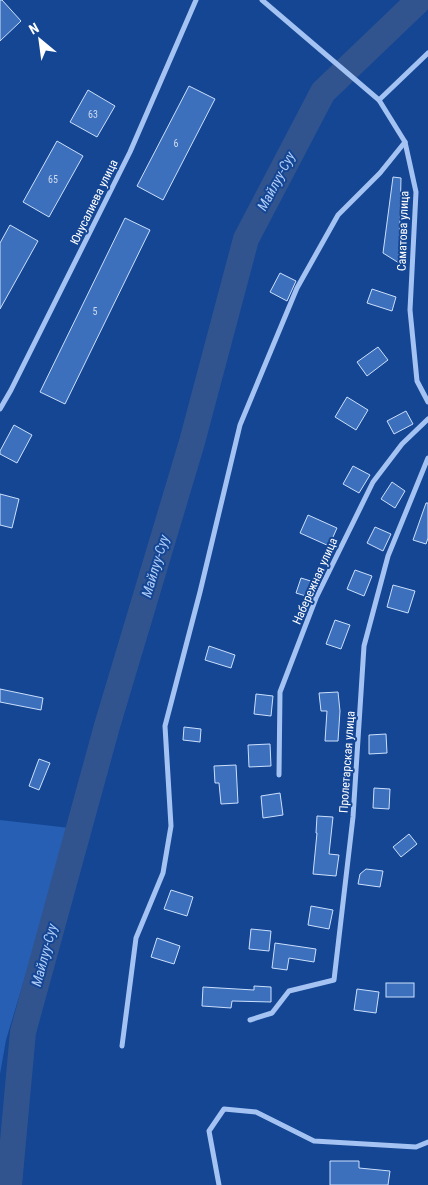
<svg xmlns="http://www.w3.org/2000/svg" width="428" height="1185" font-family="'Roboto Condensed',sans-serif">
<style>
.green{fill:#265fb3}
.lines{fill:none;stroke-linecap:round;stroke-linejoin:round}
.river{stroke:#31548f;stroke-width:26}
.building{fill:#3d70bc;stroke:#cbdffc}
.street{stroke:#a4c3f2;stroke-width:5}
.labels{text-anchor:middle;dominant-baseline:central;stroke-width:4;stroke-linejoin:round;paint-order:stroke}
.number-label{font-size:10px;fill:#cedbee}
.street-label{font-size:12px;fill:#fff;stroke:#144694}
.water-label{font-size:14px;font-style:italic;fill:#b0cdf8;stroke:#144694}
</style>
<rect width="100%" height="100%" fill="#144694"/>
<path class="green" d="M0,820L70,828L6,1040L0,1074Z"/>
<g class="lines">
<path class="river" d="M9,1185L23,1032L107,726L192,442L246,239L323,92L419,0"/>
</g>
<g class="building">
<path d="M0,0H2L21,21L0,41Z"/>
<path d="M189,86L215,99L163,200L137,186Z"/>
<path d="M88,90L115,106L97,137L70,122Z"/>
<path d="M57,141L83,156L49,217L23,202Z"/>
<path d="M393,177L401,178L399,263L383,253Z"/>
<path d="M125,218L150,230L65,404L40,392Z"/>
<path d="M10,225L38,241L0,309V243Z"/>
<path d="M280,273L296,281L287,301L270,292Z"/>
<path d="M372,289L396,297L392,311L367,303Z"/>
<path d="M378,347L388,360L367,376L357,362Z"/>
<path d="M347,397L368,410L356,430L335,417Z"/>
<path d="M406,411L413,424L394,434L387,421Z"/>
<path d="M14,425L32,435L17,463L0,454V451Z"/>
<path d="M353,466L370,475L359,493L343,484Z"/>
<path d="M392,482L405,491L395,508L381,499Z"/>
<path d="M0,494L19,499L12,528L0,525Z"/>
<path d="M426,503H428V538L426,544L413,540Z"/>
<path d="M308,515L337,528L329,546L300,533Z"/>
<path d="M375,527L391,534L383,551L367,543Z"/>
<path d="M355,570L372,576L364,596L347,589Z"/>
<path d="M301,578L314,582L309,597L296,593Z"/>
<path d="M393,585L415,591L408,613L387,607Z"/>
<path d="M335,620L350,625L341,649L326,644Z"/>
<path d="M209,646L235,655L231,668L205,660Z"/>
<path d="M0,689L43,698L41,710L0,702Z"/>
<path d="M338,692L340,711L338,741H325L327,711H321L319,693Z"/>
<path d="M256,694L273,696L271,716L254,714Z"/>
<path d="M184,727L201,729L200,742L183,740Z"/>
<path d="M386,734L387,753L369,754V735Z"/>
<path d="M270,744L271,766L249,767L248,745Z"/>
<path d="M39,759L50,763L39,790L29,786Z"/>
<path d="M236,765L238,803L221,804L219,783H215L214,766Z"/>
<path d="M374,788L390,789L389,809L373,808Z"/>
<path d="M280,793L283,815L263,818L261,796Z"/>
<path d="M317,816L333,817L329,854L339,855L336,876L313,874L317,833H316Z"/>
<path d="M409,834L417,844L401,857L393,847Z"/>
<path d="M366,869L383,871L380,887L358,884L360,874Z"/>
<path d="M171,890L193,897L187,916L164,909Z"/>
<path d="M311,906L333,910L329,929L308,925Z"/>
<path d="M251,929L271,931L269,951L249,949Z"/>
<path d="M157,938L180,946L174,964L151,957Z"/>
<path d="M275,943L316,949L314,962L289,958L287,970L272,968Z"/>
<rect x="386" y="983" width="28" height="14"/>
<path d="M254,986L271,987V1002L232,1001L231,1008L202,1006L203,987L254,990Z"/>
<path d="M357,989L379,992L376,1013L354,1010Z"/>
<path d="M330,1161H359V1168L390,1171L388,1185H330Z"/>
</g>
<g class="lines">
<g class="street">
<path d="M262,0L379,100L405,142L416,192L410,310L417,381L428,402"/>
<path d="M379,100L428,53"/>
<path d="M0,409L11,390L130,152L196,0"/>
<path d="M279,775L280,692L316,598L373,482L402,444L428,419"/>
<path d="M250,1020L272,1013L289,991L334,980L353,817L364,646L388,556L428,458"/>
<path d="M122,1046L136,938L163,873L171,826L165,726L200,592L240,425L297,288L338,215L380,173L405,142"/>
<path d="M219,1185L209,1131L224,1109L256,1112L314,1141L416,1147L428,1142"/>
</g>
</g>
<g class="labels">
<g class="number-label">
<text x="93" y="114">63</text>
<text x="176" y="143">6</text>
<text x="53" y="179">65</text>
<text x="95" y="311">5</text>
</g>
<g class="street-label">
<text transform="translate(94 202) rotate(-64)">Юнусалиева улица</text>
<text transform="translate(403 231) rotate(-88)">Саматова улица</text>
<text transform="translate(315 581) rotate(-66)">Набережная улица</text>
<text transform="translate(347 762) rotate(-86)">Пролетарская улица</text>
</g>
<g class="water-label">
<text transform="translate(276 181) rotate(-62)">Майлуу-Суу</text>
<text transform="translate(155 566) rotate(-73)">Майлуу-Суу</text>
<text transform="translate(44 955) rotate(-75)">Майлуу-Суу</text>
</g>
</g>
<g transform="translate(40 40) rotate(331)" stroke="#144694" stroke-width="4" paint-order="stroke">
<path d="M0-4L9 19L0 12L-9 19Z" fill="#ffffff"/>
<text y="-8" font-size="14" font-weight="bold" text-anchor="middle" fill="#ffffff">N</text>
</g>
</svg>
